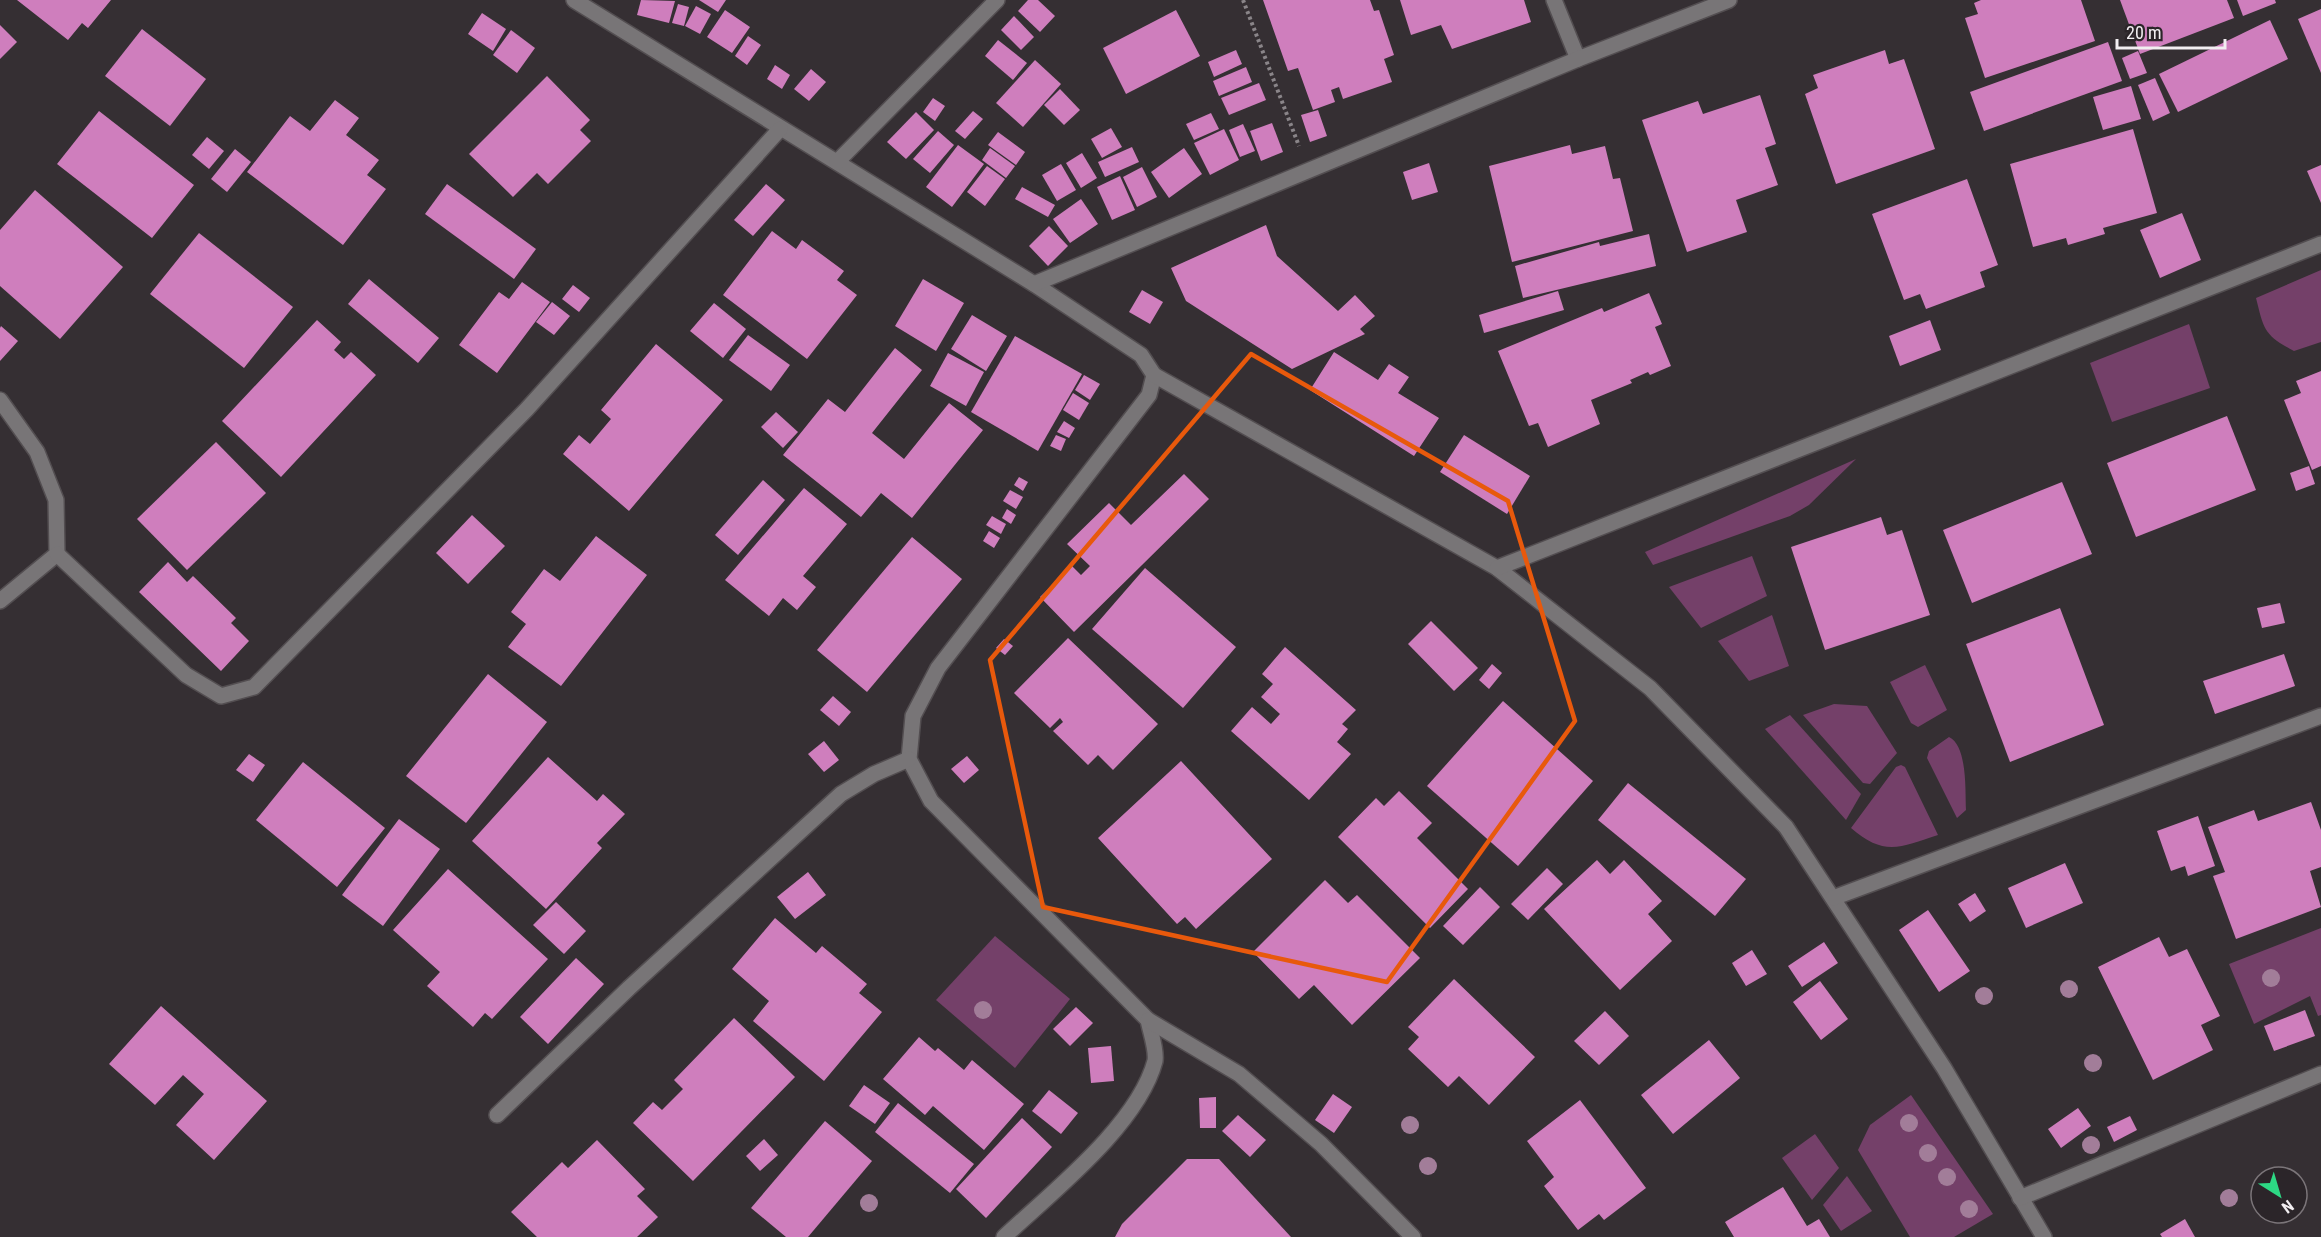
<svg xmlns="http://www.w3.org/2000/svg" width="2321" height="1237" font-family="'Roboto Condensed',sans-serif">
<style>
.green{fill:#744069}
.building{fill:#cf7ebd}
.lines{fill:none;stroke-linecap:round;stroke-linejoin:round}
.minor-casing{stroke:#534e51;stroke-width:18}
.path{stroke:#8a8589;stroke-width:4;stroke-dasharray:3 3;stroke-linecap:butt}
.minor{stroke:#787577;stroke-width:15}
.tree{fill:#a27d99}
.marked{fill:none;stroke:#e8590c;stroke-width:4.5;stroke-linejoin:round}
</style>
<rect width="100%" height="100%" fill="#352f33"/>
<g class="green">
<path d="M2321,270V342L2294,351C2264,335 2264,330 2256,298Z"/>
<path d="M2189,324L2210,388L2112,422L2090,363Z"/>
<path d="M1856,459L1809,505L1790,516L1653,565L1645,552Z"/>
<path d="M1752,556L1767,596L1701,628L1669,587Z"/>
<path d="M1772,615L1789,666L1749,681L1718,641Z"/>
<path d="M1925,665L1947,710L1918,727L1911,723L1890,682Z"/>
<path d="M1834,704L1867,706L1897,753L1870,784L1863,783L1803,715Z"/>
<path d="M1790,715L1861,794L1846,820L1765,729Z"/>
<path d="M1949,737C1968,746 1965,793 1966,810L1957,818L1927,758L1929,751Z"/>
<path d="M1901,765L1905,767L1938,835C1901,847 1884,857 1851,828L1896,767Z"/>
<path d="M2321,928V1015L2318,1016L2310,996L2254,1024L2229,964Z"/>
<path d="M995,936L1070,999L1015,1068L936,1000Z"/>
<path d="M1911,1095L1993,1214L1954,1237H1910L1858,1150L1870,1125Z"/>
<path d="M1815,1134L1839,1168L1812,1200L1782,1158Z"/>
<path d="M1847,1176L1872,1211L1841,1231L1823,1205Z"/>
</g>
<g class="building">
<path d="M17,0H111L88,28L82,23L68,40Z"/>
<path d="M641,0L675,1L669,23L637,15Z"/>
<path d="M699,0H726L718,12Z"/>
<path d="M1028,0H1038L1055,16L1040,32L1018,11Z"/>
<path d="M1263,0H1370L1374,11L1379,10L1394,55L1384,59L1392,82L1343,99L1339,87L1331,90L1335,102L1313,110L1298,68L1288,71Z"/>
<path d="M1400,0H1524L1531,22L1452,49L1441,25L1411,35Z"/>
<path d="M1981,0H2081L2095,41L1985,78L1965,18L1978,14L1974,3Z"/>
<path d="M2120,0H2227L2234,18L2140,54Z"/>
<path d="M2237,0H2275L2276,3L2243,16Z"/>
<path d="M678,4L689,7L684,26L672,23Z"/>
<path d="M696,6L711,14L700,34L685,26Z"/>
<path d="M2321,9V73L2298,19Z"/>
<path d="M725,10L750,27L732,53L707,37Z"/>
<path d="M1176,10L1200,56L1126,94L1103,48Z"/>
<path d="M482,13L506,29L493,51L468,34Z"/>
<path d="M1014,16L1034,37L1021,50L1001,30Z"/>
<path d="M2270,20L2288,59L2178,112L2159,74Z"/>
<path d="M0,25L17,42L0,59Z"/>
<path d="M142,29L206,79L170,126L105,76Z"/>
<path d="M511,30L535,48L517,73L493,55Z"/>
<path d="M748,36L761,45L747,65L735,56Z"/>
<path d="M998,40L1027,63L1013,80L985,56Z"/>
<path d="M2108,42L2122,81L1984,131L1970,92Z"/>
<path d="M1236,50L1242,64L1214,77L1208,62Z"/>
<path d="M1885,50L1889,64L1904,59L1935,149L1836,184L1805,94L1818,88L1813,75Z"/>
<path d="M2138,51L2147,73L2130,79L2122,58Z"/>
<path d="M1035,60L1061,84L1023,127L996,103Z"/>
<path d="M775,65L790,75L782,89L767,79Z"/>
<path d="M1246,67L1252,82L1219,96L1213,81Z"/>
<path d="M811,69L826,82L809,101L794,89Z"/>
<path d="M547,76L590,120L580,130L591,141L548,184L537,173L513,197L469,154Z"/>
<path d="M2155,78L2170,113L2153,121L2138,85Z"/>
<path d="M1259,83L1266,100L1229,115L1221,98Z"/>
<path d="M2131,86L2141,119L2103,130L2093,97Z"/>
<path d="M1060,89L1080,110L1064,125L1044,105Z"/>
<path d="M1760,95L1776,144L1765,148L1778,185L1736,200L1747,232L1687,252L1642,120L1698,101L1703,114Z"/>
<path d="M933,98L945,106L935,121L923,112Z"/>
<path d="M335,100L359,118L346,135L379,160L367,175L386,189L343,245L247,172L290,116L310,131Z"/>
<path d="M1318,110L1327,136L1310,142L1301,115Z"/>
<path d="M99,111L194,185L152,238L57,164Z"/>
<path d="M973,111L983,119L965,139L955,131Z"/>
<path d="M916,112L934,130L906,159L887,142Z"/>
<path d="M1211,113L1219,129L1194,140L1186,124Z"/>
<path d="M1272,123L1283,152L1261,161L1250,131Z"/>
<path d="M1243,124L1255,151L1240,157L1229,130Z"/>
<path d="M1111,128L1122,147L1102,158L1091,139Z"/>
<path d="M1224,129L1239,160L1210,175L1194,143Z"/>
<path d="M2133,129L2157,213L2103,228L2105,234L2068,245L2066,238L2033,247L2010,164Z"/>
<path d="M938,131L954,145L930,173L913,159Z"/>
<path d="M998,132L1025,152L1016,165L988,145Z"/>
<path d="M207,137L224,151L209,169L192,155Z"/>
<path d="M958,145L984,164L952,207L926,187Z"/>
<path d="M1570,145L1572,154L1605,146L1613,179L1620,178L1633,231L1512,262L1489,166Z"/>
<path d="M1132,147L1139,162L1105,177L1098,162Z"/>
<path d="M990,148L1015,166L1006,178L982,160Z"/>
<path d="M1184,148L1202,174L1169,198L1151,172Z"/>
<path d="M235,149L251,162L227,192L211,179Z"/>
<path d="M1082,153L1097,178L1081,188L1066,163Z"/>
<path d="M1429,163L1438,192L1412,200L1403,172Z"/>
<path d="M1061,164L1076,190L1057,201L1042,175Z"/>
<path d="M2321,165V203L2307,171Z"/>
<path d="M987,166L1005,179L985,206L967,192Z"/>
<path d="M1142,167L1157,197L1137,207L1123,177Z"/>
<path d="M1120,176L1135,210L1112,220L1097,187Z"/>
<path d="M1967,179L1998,265L1980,272L1985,287L1926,309L1920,294L1904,300L1872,214Z"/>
<path d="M447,184L536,249L514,279L425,214Z"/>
<path d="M766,184L785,200L753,236L734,220Z"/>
<path d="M1022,187L1055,205L1048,217L1015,199Z"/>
<path d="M35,190L123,267L60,339L0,286V230Z"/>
<path d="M1081,199L1098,224L1070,243L1053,219Z"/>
<path d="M2182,213L2201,260L2160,278L2140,230Z"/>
<path d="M1266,225L1277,256L1338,311L1355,295L1375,316L1360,329L1365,334L1292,369L1186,301L1171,268Z"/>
<path d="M1049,226L1068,246L1048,266L1029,246Z"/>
<path d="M772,231L796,249L802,240L844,271L837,280L857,295L807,359L723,295Z"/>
<path d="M199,233L293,307L244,368L150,294Z"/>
<path d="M1649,234L1656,266L1523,298L1515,266L1599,242L1600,246Z"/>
<path d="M369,279L439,338L418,363L348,304Z"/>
<path d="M923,279L964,303L936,351L895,326Z"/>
<path d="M522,282L550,302L497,373L459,345L499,292L509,299Z"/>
<path d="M573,285L590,298L579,312L562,299Z"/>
<path d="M1142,290L1163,302L1150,324L1129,312Z"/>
<path d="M1558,291L1564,310L1484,333L1479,315Z"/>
<path d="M1649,293L1662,324L1655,327L1671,366L1650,375L1648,372L1630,380L1632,383L1591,400L1600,424L1548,447L1538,423L1529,426L1498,351L1602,308L1604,312Z"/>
<path d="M552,302L570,316L554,335L536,322Z"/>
<path d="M714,303L746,329L723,358L690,331Z"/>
<path d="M972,315L1007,336L986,371L951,349Z"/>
<path d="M317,320L341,342L334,350L344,359L351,352L376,375L281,477L222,421Z"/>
<path d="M1930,320L1941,350L1900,366L1889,336Z"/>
<path d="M1,326L18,341L0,361V328Z"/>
<path d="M748,335L790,365L771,391L729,360Z"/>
<path d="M1015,336L1082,374L1038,451L971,412Z"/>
<path d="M656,344L723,400L629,511L563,454L579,435L590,444L611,419L601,410Z"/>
<path d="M895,348L922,370L872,433L904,459L949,403L983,430L912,518L881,493L861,517L783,455L828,399L845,412Z"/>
<path d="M1334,352L1378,380L1389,364L1409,377L1398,393L1439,418L1414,456L1310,390Z"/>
<path d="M948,353L984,372L966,406L930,386Z"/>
<path d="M2321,371V466L2312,470L2284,400L2301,393L2296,381Z"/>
<path d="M1084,375L1100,384L1090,400L1075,390Z"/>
<path d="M1073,393L1089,403L1079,420L1063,410Z"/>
<path d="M776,412L798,432L783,448L761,427Z"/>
<path d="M2227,416L2256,490L2136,537L2107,463Z"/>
<path d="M1064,421L1075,428L1069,438L1057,432Z"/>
<path d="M1056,435L1066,439L1061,451L1050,446Z"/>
<path d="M1464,435L1530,476L1507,514L1440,472Z"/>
<path d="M216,442L266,493L187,570L137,519Z"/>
<path d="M2309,466L2315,484L2296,491L2290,473Z"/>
<path d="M1184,474L1209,499L1074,632L1040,597L1072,566L1081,575L1090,566L1067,544L1109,503L1131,525Z"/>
<path d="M1019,477L1028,482L1023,491L1014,485Z"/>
<path d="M763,480L785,500L738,555L715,535Z"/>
<path d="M2062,482L2092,554L1972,603L1943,530Z"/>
<path d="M804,488L847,524L803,576L816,587L797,610L783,598L769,616L725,580Z"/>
<path d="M1010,490L1023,497L1016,509L1003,501Z"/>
<path d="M1007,509L1016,515L1011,524L1002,518Z"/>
<path d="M472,515L505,546L468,584L436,553Z"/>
<path d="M992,516L1006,524L1001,534L986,525Z"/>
<path d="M1881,517L1887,535L1902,530L1930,615L1825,650L1791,547Z"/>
<path d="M989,531L1000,538L994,548L983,541Z"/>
<path d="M596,536L647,575L561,686L508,647L526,624L511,612L544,569L560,581Z"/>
<path d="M912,537L962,579L867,692L817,650Z"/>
<path d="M168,562L187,582L193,576L236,618L231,623L249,641L221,671L139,592Z"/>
<path d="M1145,568L1236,647L1183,708L1092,629Z"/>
<path d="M2280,603L2285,623L2262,628L2257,608Z"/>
<path d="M2060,608L2104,725L2010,762L1966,644Z"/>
<path d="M1431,621L1478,668L1454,691L1408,644Z"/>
<path d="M1068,638L1158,724L1113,770L1098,755L1088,765L1053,731L1063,722L1060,718L1050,728L1014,693Z"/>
<path d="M1004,639L1013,646L1005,655L996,648Z"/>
<path d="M1285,647L1356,710L1342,724L1348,729L1337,742L1351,754L1309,800L1231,731L1252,707L1271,724L1280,714L1261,697L1273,684L1262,674Z"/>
<path d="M2284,654L2295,686L2215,714L2203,681Z"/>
<path d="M1492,664L1502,673L1489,689L1479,680Z"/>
<path d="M488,674L547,722L466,823L406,776Z"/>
<path d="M833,696L851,712L839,726L820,710Z"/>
<path d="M1503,701L1593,781L1518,866L1427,786Z"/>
<path d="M824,741L839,760L824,772L808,754Z"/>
<path d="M249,754L265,765L253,782L236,770Z"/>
<path d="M967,756L979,770L964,783L951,769Z"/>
<path d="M548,757L597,801L603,794L625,814L597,843L602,848L546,909L472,841Z"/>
<path d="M1181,761L1272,859L1196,929L1185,917L1177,924L1098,838Z"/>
<path d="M303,762L385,828L337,887L256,820Z"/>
<path d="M1628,783L1746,879L1715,916L1598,820Z"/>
<path d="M1399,791L1432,823L1417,838L1468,889L1430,928L1338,837L1376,798L1384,806Z"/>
<path d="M2311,802L2321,830V867L2310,871L2321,907L2236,939L2213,876L2225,872L2208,827L2254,810L2258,821Z"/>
<path d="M2198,816L2215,866L2188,876L2185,866L2171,871L2157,831Z"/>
<path d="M399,819L440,849L383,926L342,895Z"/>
<path d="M1597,860L1610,874L1624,860L1662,901L1648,914L1672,941L1620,990L1544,909Z"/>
<path d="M2065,863L2083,903L2026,928L2008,888Z"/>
<path d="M1547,868L1563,884L1528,920L1511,904Z"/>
<path d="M448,869L548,959L492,1019L485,1013L473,1027L427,986L440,972L393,930Z"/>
<path d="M808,872L826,895L795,919L777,897Z"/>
<path d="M1325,880L1348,903L1357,895L1420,958L1352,1025L1314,985L1299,999L1253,952Z"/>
<path d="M1480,887L1500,907L1463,945L1443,926Z"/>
<path d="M1975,893L1986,911L1970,922L1958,904Z"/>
<path d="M556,902L586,931L564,954L533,925Z"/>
<path d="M1928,910L1970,971L1939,992L1899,930Z"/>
<path d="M775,918L816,953L822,946L867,984L859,993L882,1012L824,1081L753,1021L769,1001L732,969Z"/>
<path d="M2159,937L2169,957L2187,949L2220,1016L2201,1025L2213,1050L2153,1080L2098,967Z"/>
<path d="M1824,942L1838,963L1802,987L1788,966Z"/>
<path d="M1752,950L1767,974L1746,986L1732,963Z"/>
<path d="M576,958L604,984L548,1044L520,1017Z"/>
<path d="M1454,979L1535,1057L1489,1105L1459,1076L1448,1087L1408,1049L1419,1037L1408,1027Z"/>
<path d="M1820,981L1848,1019L1821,1040L1793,1002Z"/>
<path d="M161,1006L267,1101L214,1160L176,1125L204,1094L183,1075L155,1105L109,1064Z"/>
<path d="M1076,1007L1093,1023L1070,1046L1053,1029Z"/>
<path d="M2305,1010L2315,1036L2274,1051L2264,1026Z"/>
<path d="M1605,1011L1629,1036L1599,1065L1574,1041Z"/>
<path d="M734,1018L795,1077L693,1181L633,1123L653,1102L662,1110L683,1089L674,1080Z"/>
<path d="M919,1037L935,1051L938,1048L964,1070L972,1060L1024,1104L984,1150L933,1106L925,1115L883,1079Z"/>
<path d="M1709,1040L1740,1078L1673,1134L1641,1095Z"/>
<path d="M1111,1046L1114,1081L1091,1083L1088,1048Z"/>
<path d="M864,1085L890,1103L875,1124L849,1106Z"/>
<path d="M1049,1090L1078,1113L1061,1134L1032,1111Z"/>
<path d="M1333,1094L1352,1107L1334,1133L1315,1120Z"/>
<path d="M1216,1097V1128H1200L1199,1098Z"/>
<path d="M1580,1100L1646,1188L1604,1220L1599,1214L1578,1230L1544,1186L1554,1177L1527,1141Z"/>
<path d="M898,1103L974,1164L950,1193L875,1132Z"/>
<path d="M2078,1108L2091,1126L2061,1148L2048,1129Z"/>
<path d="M1238,1115L1266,1140L1250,1157L1222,1131Z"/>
<path d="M2130,1116L2137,1130L2114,1142L2107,1127Z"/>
<path d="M1022,1118L1052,1147L986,1218L956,1189Z"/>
<path d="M825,1121L872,1161L808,1237H786L751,1208Z"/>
<path d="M764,1139L778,1155L760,1171L746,1156Z"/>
<path d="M597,1140L645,1189L637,1196L658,1217L637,1237H537L511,1212L562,1162L568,1168Z"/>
<path d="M1187,1159H1219L1291,1237H1115L1122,1224Z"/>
<path d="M1783,1187L1807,1226L1819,1219L1830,1237H1734L1725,1222Z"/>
<path d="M2185,1219L2195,1237H2162L2160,1234Z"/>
</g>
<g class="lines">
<defs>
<g id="minor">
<path d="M574,0L1034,284L1141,355L1154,375L1149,395L938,668L913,716L909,759L931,801L1148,1020C1150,1031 1157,1050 1155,1061C1138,1125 1052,1192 1004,1237"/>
<path d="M1554,0L1578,59"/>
<path d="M837,162L997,0"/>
<path d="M1034,284L1578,59L1729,0"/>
<path d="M1154,375L1497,568L1650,688L1786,827L1944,1068L2044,1237"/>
<path d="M0,400L37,452L56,500L57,554L0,601"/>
<path d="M57,554L186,675L221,696L254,687L527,409L780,129"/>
<path d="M1497,568L2321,244"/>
<path d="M1833,898L2321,716"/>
<path d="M1148,1020L1239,1074L1321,1144L1413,1237"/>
<path d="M497,1115L629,988L841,794L874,774L909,759"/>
<path d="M2020,1198L2321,1074"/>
</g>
</defs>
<use href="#minor" class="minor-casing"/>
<path class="path" d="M1243,0L1299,146"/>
<use href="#minor" class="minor"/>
</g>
<g class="tree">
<circle cx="2271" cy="978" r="9"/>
<circle cx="2069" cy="989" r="9"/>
<circle cx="1984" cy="996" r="9"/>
<circle cx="983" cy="1010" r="9"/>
<circle cx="2093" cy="1063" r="9"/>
<circle cx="1909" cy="1123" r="9"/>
<circle cx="1410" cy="1125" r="9"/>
<circle cx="2091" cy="1145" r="9"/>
<circle cx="1928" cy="1153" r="9"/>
<circle cx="1428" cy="1166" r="9"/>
<circle cx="1947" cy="1177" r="9"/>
<circle cx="2229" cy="1198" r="9"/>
<circle cx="869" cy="1203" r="9"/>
<circle cx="1969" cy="1209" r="9"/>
</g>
<path class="marked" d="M1251,354L1508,501L1575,721L1387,982L1043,907L990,660Z"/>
<g transform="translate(2279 1195) rotate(143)"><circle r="28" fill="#2b2529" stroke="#7b7579" stroke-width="1.5"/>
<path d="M0-4.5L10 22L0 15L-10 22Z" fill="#2dd884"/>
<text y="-9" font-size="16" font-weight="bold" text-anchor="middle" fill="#f2eef1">N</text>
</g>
<path d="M2117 39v9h108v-9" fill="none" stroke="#f2eef1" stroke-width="3"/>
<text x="2126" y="39" font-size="18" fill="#f2eef1" stroke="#2b2529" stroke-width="4.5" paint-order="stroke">20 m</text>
</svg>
